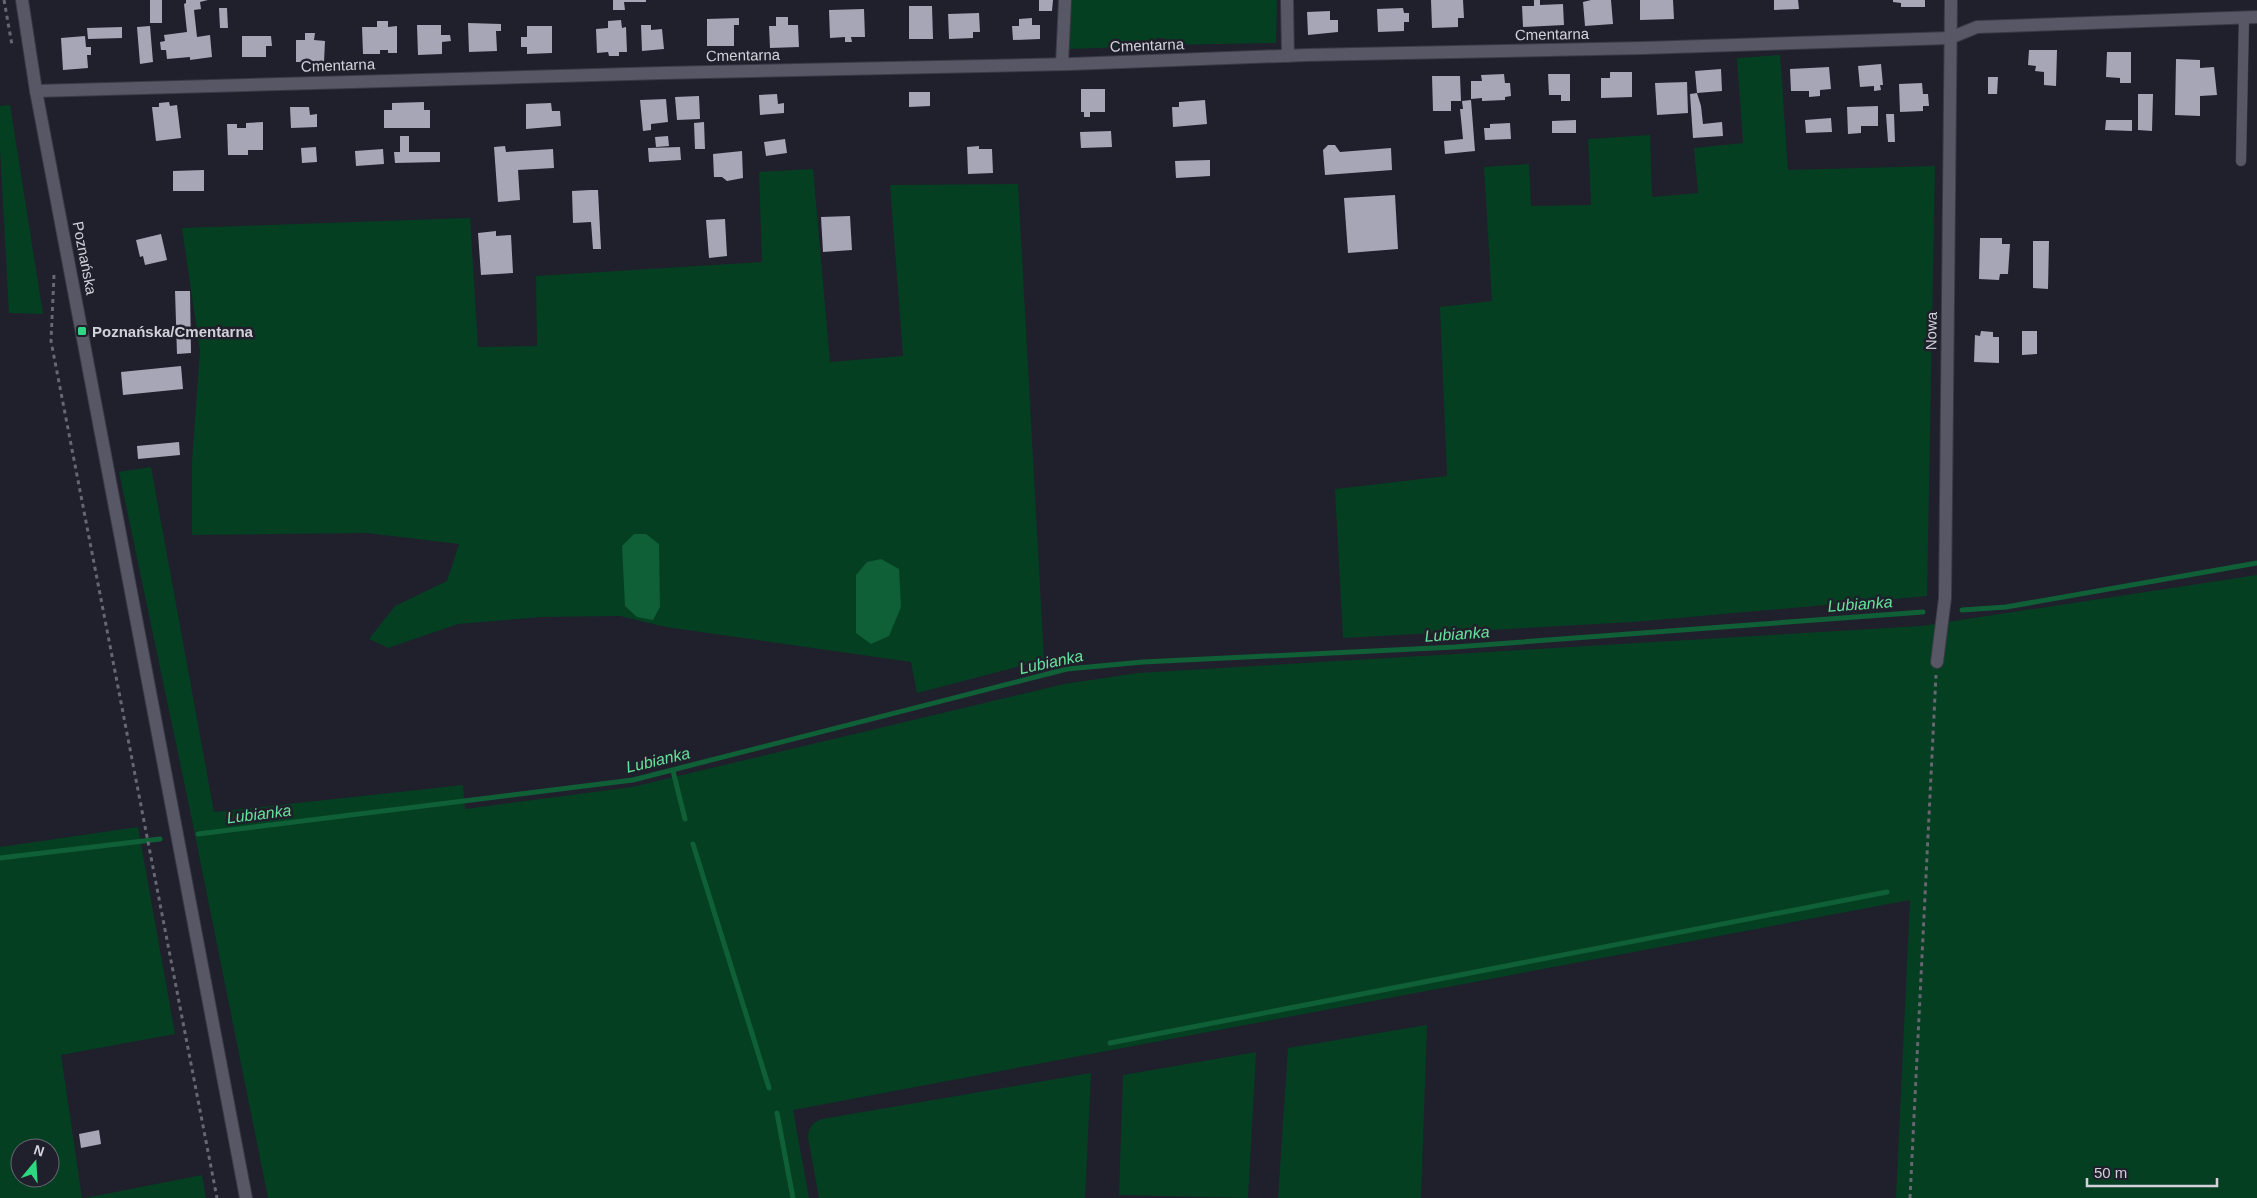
<svg xmlns="http://www.w3.org/2000/svg" width="2257" height="1198" font-family="Helvetica,sans-serif">
<style>
.green{fill:#053f22;fill-rule:evenodd}
.water{fill:#0f5f37}
.lines{fill:none;stroke-linecap:round;stroke-linejoin:round}
.stream{stroke:#0f5f37;stroke-width:5}
.building{fill:#a7a6b7}
.service-casing{stroke:#3a3944;stroke-width:11}
.minor-casing{stroke:#3a3944;stroke-width:14}
.tertiary-casing{stroke:#3a3944;stroke-width:14}
.path{stroke:#676671;stroke-width:3;stroke-dasharray:4 4;stroke-linecap:butt}
.service{stroke:#585766;stroke-width:10}
.minor{stroke:#585766;stroke-width:12}
.tertiary{stroke:#585766;stroke-width:12}
.poi-dot{fill:#2ed883;stroke:#201f2c;stroke-width:2}
.labels{text-anchor:middle;dominant-baseline:central;stroke-width:5;stroke-linejoin:round;paint-order:stroke}
.street-label{font-size:15px;fill:#d2d1da;stroke:#201f2c}
.poi-label{font-size:15px;font-weight:bold;fill:#d2d1da;stroke:#201f2c;text-anchor:start}
.water-label{font-size:16px;font-style:italic;fill:#66e39a;stroke:#201f2c}
</style>
<rect width="100%" height="100%" fill="#201f2c"/>
<g class="green">
<path d="M1071,0H1277L1276,43L1165,45L1164,38H1156L1155,46L1069,49Z"/>
<path d="M1780,55L1788,170L1935,166L1927,596L1633,622L1343,638L1335,489L1447,476L1440,307L1492,301L1484,167L1529,164L1531,206L1591,205L1588,139L1650,135L1652,197L1698,193L1694,148L1743,143L1737,58Z"/>
<path d="M10,105L43,314L9,313L0,148V106Z"/>
<path d="M813,169L830,362L903,356L890,185L1018,184L1044,660L917,693L911,662L666,627L620,616L542,617L458,624L388,648L369,639L395,606L447,581L459,544L367,533L192,535V461L200,351L182,228L470,218L478,347L537,346L536,276L762,262L759,172Z"/>
<path d="M151,467L214,812L463,785L465,809L632,787L1064,684L1138,673L1921,626L2257,575V1198H1896L1910,900L793,1110L809,1198H268L191,815L119,472Z"/>
<path d="M138,827L175,1034L61,1055L82,1198H0V847ZM20,1148H50V1178H20Z"/>
<path d="M1427,1025L1421,1198H1278L1288,1048Z"/>
<path d="M1256,1052L1248,1198L1119,1195L1123,1075Z"/>
<path d="M1091,1073L1085,1198H819L808,1137C809,1127 812,1123 822,1119Z"/>
<path d="M202,1175L206,1198H85Z"/>
</g>
<g class="water">
<path d="M634,534H646L659,544L660,607L653,620L637,617L625,606L622,546Z"/>
<path d="M881,559L899,569L901,607L889,636L871,644L856,633V575L867,562Z"/>
</g>
<g class="lines">
<g class="stream">
<path d="M1962,610L2006,607L2257,563"/>
<path d="M673,771L685,819"/>
<path d="M198,834L633,780L1067,669L1143,662L1455,647L1923,612"/>
<path d="M693,844L769,1088"/>
<path d="M0,858L160,839"/>
<path d="M1110,1043L1887,892"/>
<path d="M777,1113L793,1198"/>
</g>
</g>
<g class="building">
<rect x="150" y="0" width="12" height="23"/>
<path d="M186,0H208L200,2L201,9L194,10L197,37L210,35L212,57L190,60V57L167,59L166,50H161L160,42L165,41L164,35L187,32L184,4L186,3Z"/>
<path d="M613,0H646V2H624L625,10H613Z"/>
<path d="M1039,0H1053L1052,11H1039Z"/>
<path d="M1431,0H1463L1464,18H1458V27L1432,28Z"/>
<path d="M1534,0H1540V5L1563,4L1564,25L1523,27L1522,6H1534Z"/>
<path d="M1591,0H1611L1613,24L1585,26L1583,2Z"/>
<path d="M1640,0H1673L1674,19L1640,20Z"/>
<path d="M1774,0H1798L1799,9L1774,10Z"/>
<path d="M1893,0H1925V7H1901V3L1893,2Z"/>
<path d="M909,6H932L933,39H909Z"/>
<path d="M219,8H227L228,28H220Z"/>
<path d="M1403,8L1404,13H1409V22H1404V31L1378,32L1377,9Z"/>
<path d="M864,9L865,37H851L852,42H845V37L830,38L829,10Z"/>
<path d="M1330,11V20H1338V32L1308,35L1307,12Z"/>
<path d="M979,13L980,32H973V38L949,39L948,14Z"/>
<path d="M776,17H788V25H798L799,47L770,48L769,26H776Z"/>
<path d="M739,18V25H734V46H707V19Z"/>
<path d="M1032,18V25H1040V39L1013,40L1012,26H1019V19Z"/>
<path d="M621,20L622,28L626,27L627,52H619V56H609L608,52L597,53L596,29L608,28V21Z"/>
<path d="M377,21H388V27L397,26V53H388V50H380V54H363L362,27H377Z"/>
<path d="M468,23L501,24V31H496L497,51L469,52Z"/>
<path d="M417,25H441V35H450L451,41L442,42V54L418,55Z"/>
<path d="M641,25H651V30L662,29L664,49L642,51Z"/>
<path d="M150,26L153,62L140,64L137,27Z"/>
<path d="M527,26H552V53L527,54V47H521V37H527Z"/>
<path d="M122,27V38L88,39L87,28Z"/>
<path d="M305,33H315L314,40L325,41L324,62H296V40H305Z"/>
<path d="M85,36L86,47H91V55H87L88,68L63,70L61,38Z"/>
<path d="M242,36H271L272,46H266V57H242Z"/>
<path d="M2029,50H2057L2056,86L2044,85V72L2035,71L2036,66L2028,65Z"/>
<path d="M2107,52H2131V83H2120V78L2106,77Z"/>
<path d="M2176,59L2200,60V68L2214,67L2217,95L2200,96V116L2175,115Z"/>
<path d="M1881,64L1883,85H1880L1881,90L1874,91V86L1860,87L1858,66Z"/>
<path d="M1829,67L1831,89L1820,90V96L1809,97V91H1791L1790,69Z"/>
<path d="M1721,69L1722,91L1697,93L1695,71Z"/>
<path d="M1610,72H1632V97L1601,98V78H1610Z"/>
<path d="M1504,74L1505,83H1510L1511,96L1505,97V100L1482,101V98L1471,99V81H1482L1481,75Z"/>
<path d="M1548,74H1570V101H1561V95H1549Z"/>
<path d="M1432,76H1460L1461,101H1451V111H1433Z"/>
<path d="M1988,77H1998L1997,94H1988Z"/>
<path d="M1687,82L1688,113L1657,115L1655,83Z"/>
<path d="M1922,83L1923,94H1928L1929,106H1923V111L1900,112L1899,84Z"/>
<path d="M1081,89H1105V112H1090V117H1084V112H1081Z"/>
<path d="M909,92H930V106L909,107Z"/>
<path d="M1697,93L1701,106L1703,124L1722,122L1723,136L1693,138L1690,94Z"/>
<path d="M777,94L778,104L784,103V113L760,115L759,95Z"/>
<path d="M2138,94H2153L2152,131L2138,130Z"/>
<path d="M699,96L700,119L677,120L675,97Z"/>
<path d="M666,99L668,122L651,124V130L643,131L640,100Z"/>
<path d="M1205,100L1207,124L1173,127L1172,107H1179V102Z"/>
<path d="M1471,100L1475,151L1445,154L1444,141L1463,139L1460,109H1463L1462,101Z"/>
<path d="M169,102L170,106L177,105L181,138L156,141L152,107H159V103Z"/>
<path d="M424,102V110H430V128H384V110H392V103Z"/>
<path d="M551,103L552,111H560L561,126L526,129V104Z"/>
<path d="M1878,106V126H1861V133L1848,134L1847,107Z"/>
<path d="M290,107H309L310,115L317,114V127L291,128Z"/>
<path d="M1886,114H1894L1895,142H1888Z"/>
<path d="M1831,118L1832,132L1806,133L1805,120Z"/>
<path d="M1576,120V133H1552V121Z"/>
<path d="M2106,120H2132V131L2105,130Z"/>
<path d="M263,122V150H248V155H228L227,124H237V128H246V123Z"/>
<path d="M704,122L705,149H695L694,123Z"/>
<path d="M1510,123L1511,139L1485,140L1484,128H1490V124Z"/>
<path d="M1111,131L1112,147L1081,148L1080,132Z"/>
<path d="M400,136H409V152H440V162L395,163L394,152H400Z"/>
<path d="M668,136L669,146L656,147L655,137Z"/>
<path d="M785,139L787,153L766,156L764,142Z"/>
<path d="M1328,145H1335L1340,152L1391,148L1392,170L1325,175L1323,150Z"/>
<path d="M505,146L506,152L553,149L554,168L518,170L520,200L498,202L494,147Z"/>
<path d="M979,146V149H992L993,173L968,174L967,147Z"/>
<path d="M316,147L317,162L302,163L301,148Z"/>
<path d="M680,147L681,160L649,162L648,148Z"/>
<path d="M383,149L384,164L356,166L355,151Z"/>
<path d="M742,151L743,178L727,181L722,177H714L713,154Z"/>
<path d="M1210,160V176L1176,178L1175,161Z"/>
<path d="M204,170V191H173V171Z"/>
<path d="M590,190H598L601,249H593L591,222L573,223L572,191Z"/>
<path d="M1395,195L1398,249L1348,253L1344,198Z"/>
<path d="M850,216L852,250L823,252L821,217Z"/>
<path d="M725,219L727,256L709,258L706,220Z"/>
<path d="M496,231V236L511,235L513,273L481,275L478,233Z"/>
<path d="M161,234L167,260L145,265L143,256L140,257L136,240Z"/>
<path d="M1980,238H2002V244H2010L2008,274H2000L1999,280L1979,279Z"/>
<path d="M2033,241H2049L2048,289L2033,288Z"/>
<path d="M175,291H190L191,353L177,354Z"/>
<path d="M1981,331L1993,332V337H1999V363L1974,362L1975,335L1980,336Z"/>
<path d="M2022,331H2037V354L2022,355Z"/>
<path d="M181,366L183,389L123,395L121,372Z"/>
<path d="M179,442L180,455L138,459L137,446Z"/>
<path d="M99,1130L101,1144L81,1148L79,1134Z"/>
</g>
<g class="lines">
<defs>
<path id="service" d="M2241,161L2244,17"/>
<g id="minor">
<path d="M1287,0L1288,56"/>
<path d="M1062,64L1065,0"/>
<path d="M36,91L663,73L1071,64L1307,55L1643,48L1950,38L1977,27L2257,17"/>
<path d="M1937,662L1945,598L1951,0"/>
</g>
<path id="tertiary" d="M22,0L36,91L246,1198"/>
</defs>
<use href="#service" class="service-casing"/>
<use href="#minor" class="minor-casing"/>
<use href="#tertiary" class="tertiary-casing"/>
<g class="path">
<path d="M4,0L12,45"/>
<path d="M54,275L51,341L217,1198"/>
<path d="M1910,1198L1936,675"/>
</g>
<use href="#service" class="service"/>
<use href="#minor" class="minor"/>
<use href="#tertiary" class="tertiary"/>
</g>
<rect class="poi-dot" x="77" y="326" width="10" height="10" rx="2.5"/>
<g class="labels">
<g class="street-label">
<text transform="translate(1552 34) rotate(-1)">Cmentarna</text>
<text transform="translate(1147 45) rotate(-2)">Cmentarna</text>
<text transform="translate(743 55) rotate(-1)">Cmentarna</text>
<text transform="translate(338 65) rotate(-2)">Cmentarna</text>
<text transform="translate(85 258) rotate(79)">Poznańska</text>
<text transform="translate(1931 331) rotate(-89)">Nowa</text>
</g>
<g class="poi-label">
<text x="92" y="331">Poznańska/Cmentarna</text>
</g>
<g class="water-label">
<text transform="translate(1860 604) rotate(-4)">Lubianka</text>
<text transform="translate(1457 634) rotate(-4)">Lubianka</text>
<text transform="translate(1051 662) rotate(-12)">Lubianka</text>
<text transform="translate(658 760) rotate(-13)">Lubianka</text>
<text transform="translate(259 814) rotate(-7)">Lubianka</text>
</g>
</g>
<g transform="translate(35 1163) rotate(18)"><circle r="24" fill="#201f2c" stroke="#676672"/>
<path d="M0-4L9 19L0 12L-9 19Z" fill="#2ed883"/>
<text y="-8" font-size="14" font-weight="bold" text-anchor="middle" fill="#d2d1da">N</text>
</g>
<path d="M2087 1178v8h130v-8" fill="none" stroke="#d2d1da" stroke-width="2.5"/>
<text x="2094" y="1178" font-size="15" fill="#d2d1da" stroke="#201f2c" stroke-width="4" paint-order="stroke">50 m</text>
</svg>
